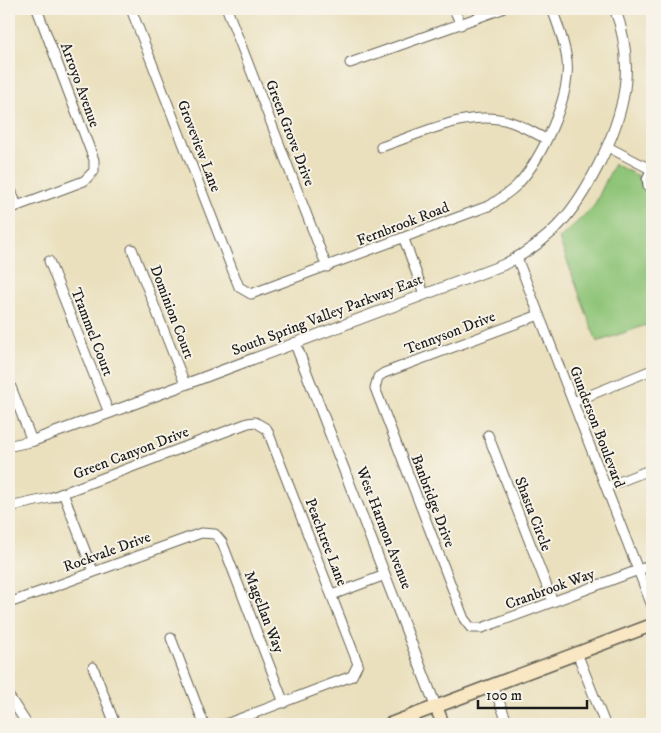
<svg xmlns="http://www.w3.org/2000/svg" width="661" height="733" font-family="'IM FELL DW Pica',serif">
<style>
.green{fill:#8fc578;stroke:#56704a}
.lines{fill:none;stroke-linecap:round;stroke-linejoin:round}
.service-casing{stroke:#646154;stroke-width:7}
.minor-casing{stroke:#646154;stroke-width:11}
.tertiary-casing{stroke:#646154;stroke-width:12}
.secondary-casing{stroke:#646154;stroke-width:15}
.service{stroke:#fff;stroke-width:4.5}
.minor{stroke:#fff;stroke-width:9}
.tertiary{stroke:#fff;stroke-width:10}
.secondary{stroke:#f9e7c3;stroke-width:12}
.labels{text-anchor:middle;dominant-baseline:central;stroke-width:4;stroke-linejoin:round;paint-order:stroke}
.street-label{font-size:15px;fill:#1c1c1c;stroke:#f7f3e8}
</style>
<rect width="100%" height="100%" fill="#f7f3e8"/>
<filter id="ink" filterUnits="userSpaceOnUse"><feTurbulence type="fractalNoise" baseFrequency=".02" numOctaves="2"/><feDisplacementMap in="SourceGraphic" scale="10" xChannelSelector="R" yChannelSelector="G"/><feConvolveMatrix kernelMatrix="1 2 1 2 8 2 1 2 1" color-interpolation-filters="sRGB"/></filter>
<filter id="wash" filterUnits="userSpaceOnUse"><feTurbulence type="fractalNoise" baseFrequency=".0096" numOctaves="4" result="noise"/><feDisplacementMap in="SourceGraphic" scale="20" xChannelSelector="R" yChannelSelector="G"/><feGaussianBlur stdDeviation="1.12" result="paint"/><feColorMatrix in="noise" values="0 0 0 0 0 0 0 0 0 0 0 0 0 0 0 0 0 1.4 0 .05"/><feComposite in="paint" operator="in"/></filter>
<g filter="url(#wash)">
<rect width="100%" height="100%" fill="#eae0bd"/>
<path class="green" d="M614,164L652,183V323L597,342L559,239L594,206Z"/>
</g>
<g filter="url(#ink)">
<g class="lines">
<defs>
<path id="service" d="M649,168L645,179L646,187L652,191"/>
<g id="minor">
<path d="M131,9L239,287L251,294L491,205C500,198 511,192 518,184C542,158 571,96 567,61C565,43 558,25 552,9"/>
<path d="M227,9L327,267"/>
<path d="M454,9L461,25"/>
<path d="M350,63L502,9"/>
<path d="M381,147C421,134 469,108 511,122C523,126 534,133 546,139"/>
<path d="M608,147L652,170"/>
<path d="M9,185L17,206"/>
<path d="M9,209L84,181L94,171V160L37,9"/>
<path d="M404,239L424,294"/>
<path d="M132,249L185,384"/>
<path d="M517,258L652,606"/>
<path d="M49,261L109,413"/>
<path d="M539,315L384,373L378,377L375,388L464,619L471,628H482L652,565"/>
<path d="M9,382L32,441"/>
<path d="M573,402L652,370"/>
<path d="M488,435L553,602"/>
<path d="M606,487L652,469"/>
<path d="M63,493L93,571"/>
<path d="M9,507L50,498L248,423L255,422L267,429L358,664L352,676L226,724"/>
<path d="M332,595L385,575"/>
<path d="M9,603L201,533L215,534L222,542L284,703"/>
<path d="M171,638L204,724"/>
<path d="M577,653L605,724"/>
<path d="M93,667L115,724"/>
<path d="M493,686L508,724"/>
<path d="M10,698L27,724"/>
</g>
<g id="tertiary">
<path d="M295,343L436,707"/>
<path d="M9,446L32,441L109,413L503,265C551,241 574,213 598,166C625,113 636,66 615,9"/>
</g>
<g id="secondary">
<path d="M436,707L443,724"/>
<path d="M390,724L652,625"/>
</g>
</defs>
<use href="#service" class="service-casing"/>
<use href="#minor" class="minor-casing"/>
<use href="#tertiary" class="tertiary-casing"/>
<use href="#secondary" class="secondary-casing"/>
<use href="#service" class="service"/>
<use href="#minor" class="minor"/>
<use href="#tertiary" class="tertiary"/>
<use href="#secondary" class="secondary"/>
</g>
</g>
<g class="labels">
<g class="street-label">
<text transform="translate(80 85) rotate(70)">Arroyo Avenue</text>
<text transform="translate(290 133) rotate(69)">Green Grove Drive</text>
<text transform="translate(199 146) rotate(69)">Groveview Lane</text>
<text transform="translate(403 224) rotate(-21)">Fernbrook Road</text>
<text transform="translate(172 312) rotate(69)">Dominion Court</text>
<text transform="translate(327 315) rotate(-21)">South Spring Valley Parkway East</text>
<text transform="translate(92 332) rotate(69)">Trammel Court</text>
<text transform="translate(450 333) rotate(-21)">Tennyson Drive</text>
<text transform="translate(597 427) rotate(69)">Gunderson Boulevard</text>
<text transform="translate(131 453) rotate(-21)">Green Canyon Drive</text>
<text transform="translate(433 501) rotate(69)">Banbridge Drive</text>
<text transform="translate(533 514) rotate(69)">Shasta Circle</text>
<text transform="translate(384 528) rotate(69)">West Harmon Avenue</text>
<text transform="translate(326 542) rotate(69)">Peachtree Lane</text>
<text transform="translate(107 552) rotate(-20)">Rockvale Drive</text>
<text transform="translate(550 589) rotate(-20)">Cranbrook Way</text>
<text transform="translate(264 612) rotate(69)">Magellan Way</text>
</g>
</g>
<rect width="661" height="733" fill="none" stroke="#f7f3e8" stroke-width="30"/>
<path d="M478 700v8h109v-8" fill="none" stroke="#1c1c1c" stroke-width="2.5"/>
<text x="486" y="700" font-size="15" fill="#1c1c1c" stroke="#f7f3e8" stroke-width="4" paint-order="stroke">100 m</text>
</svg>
